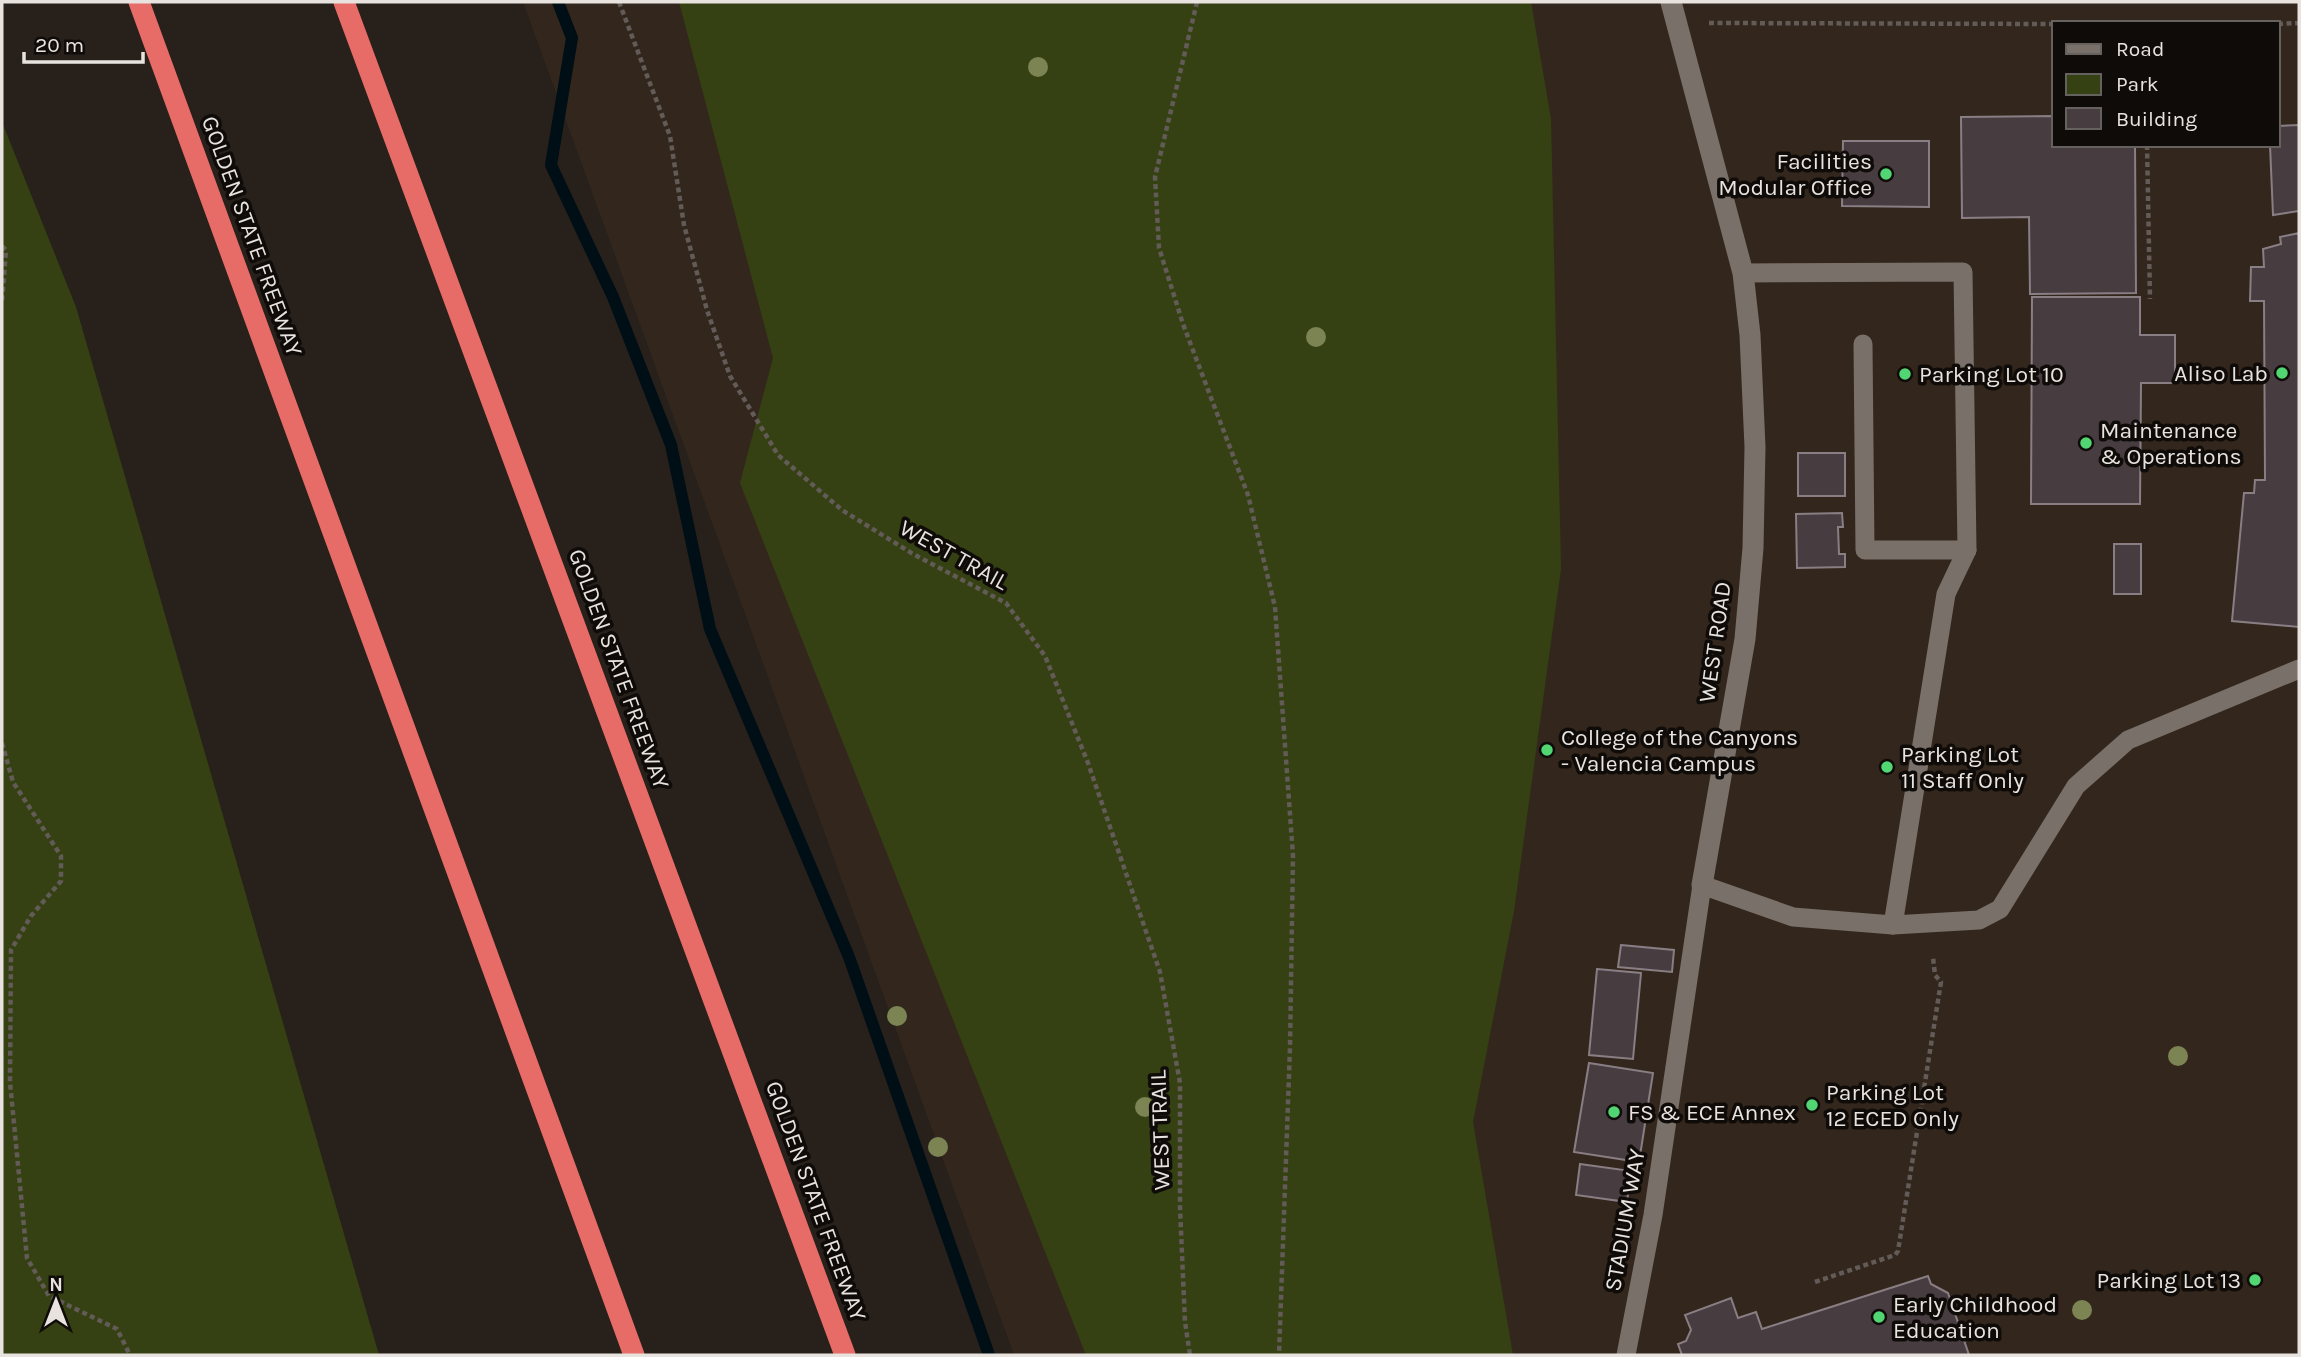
<svg xmlns="http://www.w3.org/2000/svg" width="2301" height="1357" font-family="Karla,sans-serif">
<style>
.built{fill:#33271d;fill-rule:evenodd}
.green{fill:#364113}
.lines{fill:none;stroke-linecap:round;stroke-linejoin:round}
.stream{stroke:#000e15;stroke-width:12}
.building{fill:#473d41;stroke:#897e83;stroke-width:2}
.path{stroke:#625b57;stroke-width:4.5;stroke-dasharray:5 3.5;stroke-linecap:butt}
.lane{stroke:#797069;stroke-width:19}
.street{stroke:#797069;stroke-width:21}
.highway{stroke:#e76b67;stroke-width:21}
.tree{fill:#7b8452}
.poi-dot{fill:#52d673;stroke:#0e0b08;stroke-width:2.5}
.labels{text-anchor:middle;dominant-baseline:central;stroke-width:7;stroke-linejoin:round;paint-order:stroke}
.poi-label{font-size:23px;fill:#e8e3df;stroke:#0e0b08;text-anchor:start}
.street-label{font-size:23px;fill:#e8e3df;stroke:#0e0b08}
</style>
<rect width="100%" height="100%" fill="#27201b"/>
<path class="built" d="M523,2H2299V1355H1014ZM2054,23H2278V145H2054Z"/>
<g class="green">
<path d="M679,2H1531L1551,119L1561,569L1514,911L1473,1122L1513,1355H1086L740,483L773,358Z"/>
<path d="M2,122L76,307L379,1355H2Z"/>
</g>
<g class="lines">
<path class="stream" d="M558,2L572,38L551,165L613,297L671,445L710,629L849,957L989,1355"/>
</g>
<g class="building">
<path d="M2054,116V145H2135L2136,293L2030,294L2029,217L1962,218L1961,117Z"/>
<path d="M2299,125V211L2273,215L2270,145H2278V126Z"/>
<path d="M1843,141H1929V207L1842,206Z"/>
<path d="M2299,233V627L2232,621L2244,493H2254L2255,480H2265L2264,301H2250L2251,267H2264L2263,249L2281,244L2280,237Z"/>
<path d="M2032,297H2140V335H2175V383H2141L2140,504H2031Z"/>
<rect x="1798" y="453" width="47" height="43"/>
<path d="M1842,513L1843,527H1838L1839,554H1845V567L1797,568L1796,514Z"/>
<rect x="2114" y="544" width="27" height="50"/>
<path d="M1621,945L1674,950L1672,972L1618,967Z"/>
<path d="M1597,969L1641,973L1633,1059L1589,1055Z"/>
<path d="M1589,1063L1653,1073L1639,1162L1574,1152Z"/>
<path d="M1580,1164L1631,1171L1627,1202L1576,1195Z"/>
<path d="M1928,1276L1931,1284L1948,1293L1969,1355H1682L1678,1344L1686,1341L1691,1330L1685,1315L1731,1298L1738,1318L1756,1312L1762,1329Z"/>
</g>
<g class="lines">
<g class="path">
<path d="M619,2L670,136L684,225L707,310L730,376L778,455L842,510L913,554L1006,603L1045,656L1088,763L1160,972L1180,1083V1208L1185,1322L1190,1355"/>
<path d="M1197,2L1155,177L1159,248L1183,324L1248,495L1275,607L1293,856L1290,1047L1279,1355"/>
<path d="M1709,23L2054,24"/>
<path d="M2278,24L2299,23"/>
<path d="M2147,145L2150,299"/>
<path d="M2,246L6,250L2,303"/>
<path d="M2,743L13,782L61,856V881L31,916L11,950L10,1082L27,1258L49,1296L117,1329L130,1355"/>
<path d="M1815,1282L1895,1255L1898,1251L1941,982L1935,975L1933,957"/>
</g>
<g class="lane">
<path d="M1743,273L1963,272L1967,550L1946,594L1893,925"/>
<path d="M1863,344L1865,550H1967"/>
<path d="M1626,1355L1653,1215L1702,885L1793,917L1893,925L1979,920L2000,909L2076,786L2128,740L2299,669"/>
</g>
<path class="street" d="M1671,2L1743,273L1750,335L1755,447L1753,548L1745,639L1702,885"/>
<g class="highway">
<path d="M139,2L634,1355"/>
<path d="M344,2L845,1355"/>
</g>
</g>
<g class="tree">
<circle cx="1038" cy="67" r="10"/>
<circle cx="1316" cy="337" r="10"/>
<circle cx="897" cy="1016" r="10"/>
<circle cx="2178" cy="1056" r="10"/>
<circle cx="1145" cy="1107" r="10"/>
<circle cx="938" cy="1147" r="10"/>
<circle cx="2082" cy="1310" r="10"/>
</g>
<g class="poi-dot">
<circle cx="1886" cy="174" r="7"/>
<circle cx="2282" cy="373" r="7"/>
<circle cx="1905" cy="374" r="7"/>
<circle cx="2086" cy="443" r="7"/>
<circle cx="1547" cy="750" r="7"/>
<circle cx="1887" cy="767" r="7"/>
<circle cx="1812" cy="1105" r="7"/>
<circle cx="1614" cy="1112" r="7"/>
<circle cx="2255" cy="1280" r="7"/>
<circle cx="1879" cy="1317" r="7"/>
</g>
<g class="labels">
<g class="poi-label">
<text x="1872" y="161" text-anchor="end">Facilities<tspan x="1872" dy="26">Modular Office</tspan></text>
<text x="2268" y="373" text-anchor="end">Aliso Lab</text>
<text x="1919" y="374">Parking Lot 10</text>
<text x="2100" y="430">Maintenance<tspan x="2100" dy="26">&amp; Operations</tspan></text>
<text x="1561" y="737">College of the Canyons<tspan x="1561" dy="26">- Valencia Campus</tspan></text>
<text x="1901" y="754">Parking Lot<tspan x="1901" dy="26">11 Staff Only</tspan></text>
<text x="1826" y="1092">Parking Lot<tspan x="1826" dy="26">12 ECED Only</tspan></text>
<text x="1628" y="1112">FS &amp; ECE Annex</text>
<text x="2241" y="1280" text-anchor="end">Parking Lot 13</text>
<text x="1893" y="1304">Early Childhood<tspan x="1893" dy="26">Education</tspan></text>
</g>
<g class="street-label">
<text transform="translate(252 236) rotate(70)">GOLDEN STATE FREEWAY</text>
<text transform="translate(954 555) rotate(29)">WEST TRAIL</text>
<text transform="translate(1715 642) rotate(-82)">WEST ROAD</text>
<text transform="translate(619 669) rotate(70)">GOLDEN STATE FREEWAY</text>
<text transform="translate(1160 1130) rotate(-92)">WEST TRAIL</text>
<text transform="translate(816 1201) rotate(70)">GOLDEN STATE FREEWAY</text>
<text transform="translate(1625 1220) rotate(-80)">STADIUM WAY</text>
</g>
</g>
<rect width="2301" height="1357" fill="none" stroke="#e8e3df" stroke-width="7"/>
<rect x="2052" y="21" width="228" height="126" fill="#0e0b08" stroke="#65615e" stroke-width="2"/>
<rect x="2066" y="44" width="35" height="10" fill="#797069" stroke="#65615e" stroke-width="2"/>
<text x="2116" y="56" font-size="21" fill="#e8e3df">Road</text>
<rect x="2066" y="74" width="35" height="21" fill="#364113" stroke="#65615e" stroke-width="2"/>
<text x="2116" y="91" font-size="21" fill="#e8e3df">Park</text>
<rect x="2066" y="108" width="35" height="21" fill="#473d41" stroke="#65615e" stroke-width="2"/>
<text x="2116" y="126" font-size="21" fill="#e8e3df">Building</text>
<g transform="translate(56 1301)" stroke="#0e0b08" stroke-width="5" paint-order="stroke">
<path d="M0-5L12 26L0 18L-12 26Z" fill="#e8e3df"/>
<text y="-10" font-size="19" font-weight="bold" text-anchor="middle" fill="#e8e3df">N</text>
</g>
<path d="M24 52v10h119v-10" fill="none" stroke="#e8e3df" stroke-width="3.5"/>
<text x="35" y="52" font-size="21" fill="#e8e3df" stroke="#0e0b08" stroke-width="5" paint-order="stroke">20 m</text>
</svg>
